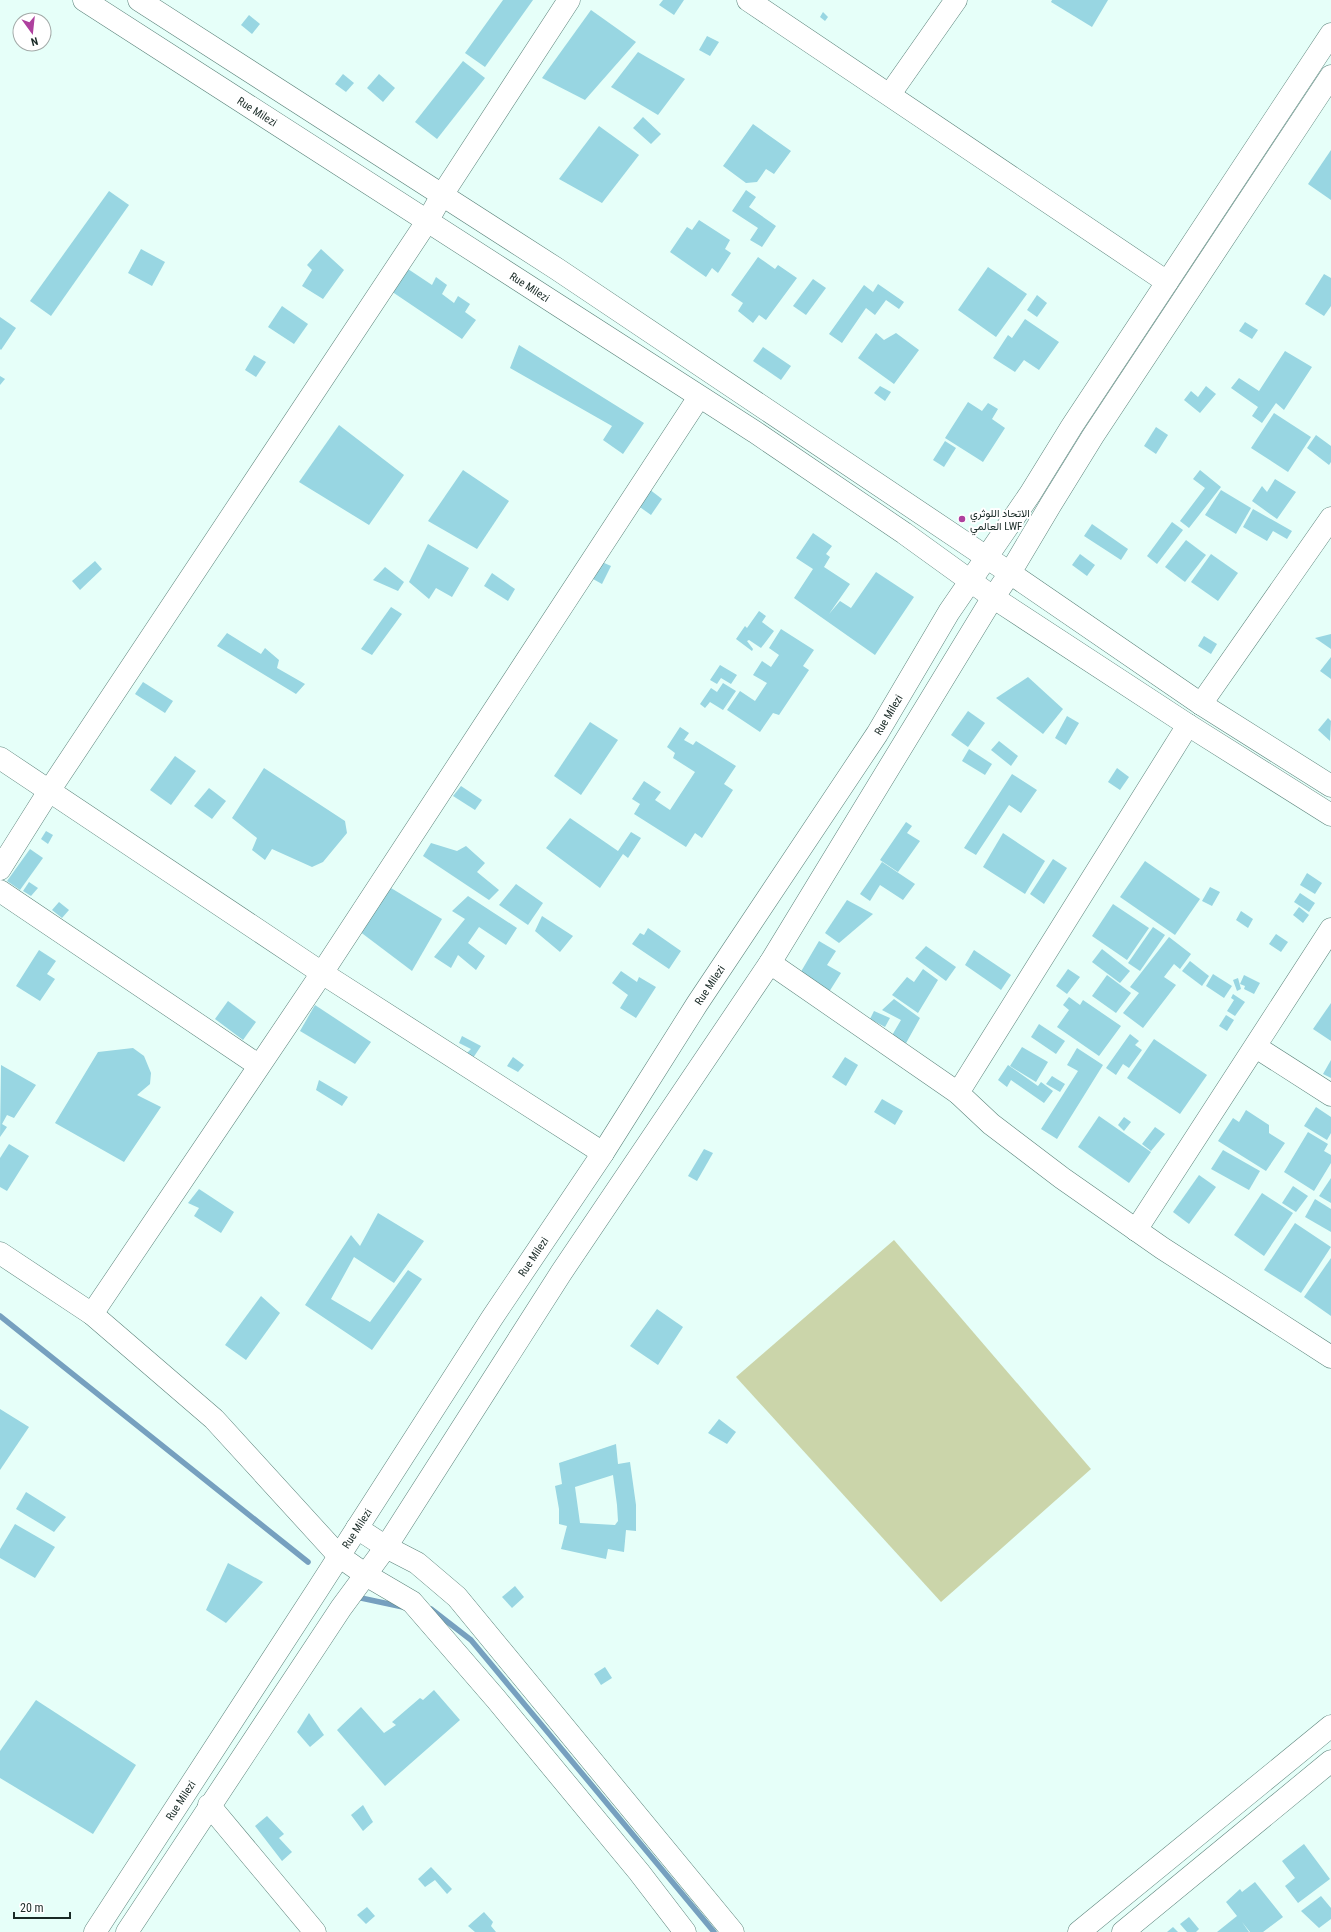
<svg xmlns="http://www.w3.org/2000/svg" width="1331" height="1932" font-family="'Roboto Condensed',Vazirmatn,sans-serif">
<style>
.green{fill:#cbd5aa}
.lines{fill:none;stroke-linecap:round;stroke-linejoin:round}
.stream{stroke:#76a0bf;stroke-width:5.5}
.building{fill:#98d6e2;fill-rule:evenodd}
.minor-casing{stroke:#5d847c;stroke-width:23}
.minor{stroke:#fff;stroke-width:22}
.poi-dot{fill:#ae409e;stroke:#fff;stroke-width:1.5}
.labels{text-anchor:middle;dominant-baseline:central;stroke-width:4;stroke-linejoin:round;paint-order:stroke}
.street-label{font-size:11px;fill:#192a26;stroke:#fff}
.poi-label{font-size:11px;fill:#192a26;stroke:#fff;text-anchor:start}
</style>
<rect width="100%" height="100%" fill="#e6fff9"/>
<path class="green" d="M894,1240L1091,1469L941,1602L736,1377Z"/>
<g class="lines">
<g class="stream">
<path d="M0,1316L308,1562"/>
<path d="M361,1598L403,1607"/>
<path d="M431,1609L471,1640L714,1932"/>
</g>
</g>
<g class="building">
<path d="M503,0H533L485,67L465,53Z"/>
<path d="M663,0H684L674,15L659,5Z"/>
<path d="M1052,0H1108L1092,27L1051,2Z"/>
<path d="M591,10L636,42L585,100L542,78Z"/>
<path d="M823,12L828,17L825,21L820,17Z"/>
<path d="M249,15L260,24L252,34L241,25Z"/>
<path d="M707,36L719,42L710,56L699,50Z"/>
<path d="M638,52L685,79L658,115L611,87Z"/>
<path d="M463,61L485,78L437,139L415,122Z"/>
<path d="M343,74L354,83L346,92L335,84Z"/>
<path d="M379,74L395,88L383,102L367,88Z"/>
<path d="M643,117L661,134L651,144L633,128Z"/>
<path d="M753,124L791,151L774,174L766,169L757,182L746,183L723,166Z"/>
<path d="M599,126L639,155L602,203L559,179Z"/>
<path d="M1331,150V200L1308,184Z"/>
<path d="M746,190L756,197L749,207L776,226L762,247L750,240L758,228L732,211Z"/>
<path d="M109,191L129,205L51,316L30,301Z"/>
<path d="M699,220L730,240L725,249L731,253L718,273L712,268L706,277L670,252L687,227L692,230Z"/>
<path d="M141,249L165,262L152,286L128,273Z"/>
<path d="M321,249L344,270L323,299L302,286L312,270L307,265Z"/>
<path d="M758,257L775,269L778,265L797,278L766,320L759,315L753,323L738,311L743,303L731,295Z"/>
<path d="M405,267L432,285L436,277L447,285L442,294L454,303L458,296L470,304L465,312L476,320L462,339L388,289Z"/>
<path d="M988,267L1027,294L996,337L958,310Z"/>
<path d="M1324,274L1331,278V306L1324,316L1305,304Z"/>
<path d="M813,279L826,288L806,315L793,306Z"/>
<path d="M878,284L904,302L899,309L886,300L875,315L866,308L842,343L829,334L864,285L873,292Z"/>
<path d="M1037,295L1047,303L1037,317L1027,310Z"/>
<path d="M282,306L308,324L294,344L268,327Z"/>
<path d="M0,317L16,328L1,350L0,349Z"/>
<path d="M1025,319L1059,342L1039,370L1024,360L1015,372L993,358L1008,335L1012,338Z"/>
<path d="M1245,322L1258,330L1252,339L1239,331Z"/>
<path d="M876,333L884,340L896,333L919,350L894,384L858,358Z"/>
<path d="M519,345L644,423L623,454L603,440L612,426L510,368Z"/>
<path d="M763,347L791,366L781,380L753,361Z"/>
<path d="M1285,351L1312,367L1284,410L1276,403L1262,423L1252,416L1258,407L1231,388L1239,378L1259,391Z"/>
<path d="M254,355L266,362L256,377L245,370Z"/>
<path d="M0,376L5,379L0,385Z"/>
<path d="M880,386L891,392L885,401L874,393Z"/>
<path d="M1206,386L1216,394L1200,413L1184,400L1191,391L1198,397Z"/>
<path d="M968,402L982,411L988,403L998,409L992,419L1005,428L983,462L945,438Z"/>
<path d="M1274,413L1311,437L1288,472L1251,448Z"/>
<path d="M339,425L404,475L369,525L299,482Z"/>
<path d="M1156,427L1168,435L1156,454L1144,446Z"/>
<path d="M1316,435L1331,446V462L1329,465L1307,448Z"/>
<path d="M945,441L956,448L944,467L933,460Z"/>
<path d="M463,470L509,501L477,549L428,521Z"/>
<path d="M1200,470L1221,487L1189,528L1180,521L1205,488L1193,479Z"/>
<path d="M1275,479L1296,492L1277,519L1252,501L1262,486L1267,492Z"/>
<path d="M649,489L662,499L651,515L637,505Z"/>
<path d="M1221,490L1251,508L1236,534L1205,515Z"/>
<path d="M1253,509L1292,531L1287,539L1273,531L1267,541L1243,527Z"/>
<path d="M1172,522L1183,530L1157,564L1147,556Z"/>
<path d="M1092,524L1128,549L1121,560L1084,536Z"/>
<path d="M813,533L832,546L826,554L830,557L824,567L850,584L829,614L840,601L851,608L876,572L914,597L875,655L794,598L813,569L796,558Z"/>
<path d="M1186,540L1206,555L1185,582L1165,567Z"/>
<path d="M428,544L469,568L452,597L436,588L429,599L409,582Z"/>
<path d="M1080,554L1095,565L1087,576L1072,565Z"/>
<path d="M1211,554L1238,573L1218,601L1191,582Z"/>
<path d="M95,561L102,569L80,590L72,581Z"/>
<path d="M602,562L611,566L602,584L593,579Z"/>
<path d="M385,567L404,582L398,591L373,580Z"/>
<path d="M492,573L515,589L508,601L484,586Z"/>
<path d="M391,607L402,614L372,655L361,649Z"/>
<path d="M759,611L766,616L758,628L762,622L774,631L761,648L749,640L747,641L753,649L752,651L736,639L745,626L747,628Z"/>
<path d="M781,629L814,650L803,666L809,670L779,715L773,713L760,732L727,710L740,691L755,701L767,683L753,675L762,661L771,667L779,655L769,648Z"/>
<path d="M227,633L261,654L265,648L279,660L277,668L305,684L296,694L217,646Z"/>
<path d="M1331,634V649L1315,638Z"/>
<path d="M1204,636L1217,644L1211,654L1198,646Z"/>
<path d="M1331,657V679L1320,671Z"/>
<path d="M720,665L737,675L731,684L721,678L717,684L710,680Z"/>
<path d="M1028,677L1063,709L1043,734L996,698Z"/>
<path d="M143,682L173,701L165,713L135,694Z"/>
<path d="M723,683L736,691L723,710L710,702L705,708L700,704L711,688L717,692Z"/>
<path d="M968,711L985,723L968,747L951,735Z"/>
<path d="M1067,716L1079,723L1066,745L1055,738Z"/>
<path d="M1328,718L1331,721L1330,741L1318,730Z"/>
<path d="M590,722L618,740L581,795L554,776Z"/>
<path d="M680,727L689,733L684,740L693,745L696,741L736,766L724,784L733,790L702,838L695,833L686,847L634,814L640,804L632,799L644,781L661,792L655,800L670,810L695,772L673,758L675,753L667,747Z"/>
<path d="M999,741L1018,756L1011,766L991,750Z"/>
<path d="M969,749L992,764L985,775L962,761Z"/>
<path d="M175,756L196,771L171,805L150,790Z"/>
<path d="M264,768L345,821L347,833L323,862L312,867L272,849L265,860L252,850L257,838L232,818Z"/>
<path d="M1117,768L1129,777L1120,790L1108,782Z"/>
<path d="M1012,774L1037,790L1021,813L1009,805L976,855L964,848Z"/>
<path d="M461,786L482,800L475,810L453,796Z"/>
<path d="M209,788L226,801L212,819L194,806Z"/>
<path d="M570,818L618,851L631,832L641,838L628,858L623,854L600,888L546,848Z"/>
<path d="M906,822L912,826L907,833L920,841L898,872L880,860Z"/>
<path d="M46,831L53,835L48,844L41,839Z"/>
<path d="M1003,833L1045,861L1025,894L983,867Z"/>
<path d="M431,843L457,851L466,846L485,863L477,872L499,890L489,900L423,856Z"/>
<path d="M30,849L43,858L20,890L7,881Z"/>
<path d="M1053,859L1067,868L1044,904L1030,894Z"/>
<path d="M1145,861L1200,899L1175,935L1120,897Z"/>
<path d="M882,862L915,884L903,900L880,885L870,901L860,894Z"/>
<path d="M1307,873L1322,883L1315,894L1300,885Z"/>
<path d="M29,882L38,888L31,896L23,891Z"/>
<path d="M516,884L543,903L528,925L499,905Z"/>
<path d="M1210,887L1220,892L1212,906L1202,901Z"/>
<path d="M391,888L442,919L412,971L359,931Z"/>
<path d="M1300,893L1315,903L1309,912L1294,902Z"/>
<path d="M468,896L517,928L506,945L479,927L468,943L485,956L476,970L458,955L451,968L434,957L465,919L452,911Z"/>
<path d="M847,900L873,914L839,943L825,933Z"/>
<path d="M59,902L69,910L62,918L52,910Z"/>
<path d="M1113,904L1149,928L1127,960L1092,936Z"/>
<path d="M1299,907L1309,915L1303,923L1293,915Z"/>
<path d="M1241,911L1253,919L1248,928L1236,920Z"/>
<path d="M542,916L573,936L560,952L535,931Z"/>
<path d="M1153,927L1165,935L1140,971L1128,963Z"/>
<path d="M648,928L681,951L669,969L632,944L640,933L644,935Z"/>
<path d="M1276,934L1288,942L1281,952L1269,944Z"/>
<path d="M1169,937L1191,954L1180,969L1174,964L1164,977L1176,985L1143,1028L1123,1013L1139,993L1130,987Z"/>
<path d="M819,941L836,951L827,965L841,973L829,992L799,975Z"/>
<path d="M926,946L956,967L946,981L915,958Z"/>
<path d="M1102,949L1130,971L1120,983L1092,962Z"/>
<path d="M39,950L56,961L47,974L55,979L40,1001L16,986Z"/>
<path d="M974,950L1011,975L1001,990L965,965Z"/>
<path d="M1190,961L1209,976L1202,986L1182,971Z"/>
<path d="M923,969L938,980L918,1013L892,995L907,977L914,982Z"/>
<path d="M1068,969L1080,977L1067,994L1056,986Z"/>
<path d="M621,971L637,982L639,977L656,987L636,1018L620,1008L628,995L612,983Z"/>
<path d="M1213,974L1232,986L1224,998L1206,986Z"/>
<path d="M1107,975L1131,993L1116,1013L1092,996Z"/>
<path d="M1244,975L1260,983L1254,994L1244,989L1245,986L1240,984Z"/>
<path d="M1238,978L1241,989L1237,991L1233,980Z"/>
<path d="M1233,994L1245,1002L1235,1016L1227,1011L1234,1000L1231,998Z"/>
<path d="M1069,997L1080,1005L1083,1000L1121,1026L1099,1056L1057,1027L1069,1010L1063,1005Z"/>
<path d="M894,999L920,1018L905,1045L891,1037L901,1020L882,1010Z"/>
<path d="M228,1001L256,1022L243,1040L215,1019Z"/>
<path d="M1331,1003V1041L1313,1029Z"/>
<path d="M315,1005L371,1042L355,1064L300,1031Z"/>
<path d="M874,1011L890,1018L885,1027L870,1019Z"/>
<path d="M1226,1015L1234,1020L1227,1031L1219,1026Z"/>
<path d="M1039,1024L1065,1041L1056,1054L1031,1037Z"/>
<path d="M1130,1034L1139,1041L1135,1045L1142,1050L1129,1068L1123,1064L1116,1075L1106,1068Z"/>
<path d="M462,1036L481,1046L473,1058L467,1053L471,1049L459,1043Z"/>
<path d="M1154,1039L1207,1075L1180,1114L1127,1078Z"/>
<path d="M1022,1047L1048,1062L1036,1082L1010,1066Z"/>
<path d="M133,1048L144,1056L151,1073L150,1084L137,1095L161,1107L124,1162L55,1123L98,1052Z"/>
<path d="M1077,1048L1103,1065L1057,1139L1041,1129L1078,1071L1067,1065Z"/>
<path d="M513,1057L524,1065L518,1072L507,1066Z"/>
<path d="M845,1057L858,1065L846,1086L832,1077Z"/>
<path d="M1331,1060V1078L1323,1074Z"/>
<path d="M1,1065L36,1085L14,1118L7,1115L2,1124L7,1127L0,1137Z"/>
<path d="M1008,1065L1038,1086L1041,1082L1053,1091L1044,1103L1011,1080L1007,1087L998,1080Z"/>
<path d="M1052,1076L1065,1084L1060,1092L1046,1084Z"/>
<path d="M319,1080L348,1097L342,1106L316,1090Z"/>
<path d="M882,1099L903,1111L895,1125L874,1112Z"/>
<path d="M1316,1107L1331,1117V1133L1327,1140L1304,1126Z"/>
<path d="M1246,1110L1269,1125V1133L1285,1143L1266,1171L1218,1141L1233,1118L1239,1122Z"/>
<path d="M1099,1116L1151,1152L1129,1183L1078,1147Z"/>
<path d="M1124,1117L1131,1122L1124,1131L1118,1125Z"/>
<path d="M1155,1127L1165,1134L1151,1151L1142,1144Z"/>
<path d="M1308,1132L1328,1144L1324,1151L1331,1155V1163L1314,1191L1284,1172Z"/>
<path d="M9,1144L29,1156L7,1191L0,1187V1158Z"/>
<path d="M704,1149L713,1153L697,1181L688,1176Z"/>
<path d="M1223,1150L1260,1171L1249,1190L1211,1169Z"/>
<path d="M1199,1175L1216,1187L1189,1224L1173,1212Z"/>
<path d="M1331,1178V1203L1319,1196Z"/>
<path d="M1293,1186L1308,1196L1296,1212L1282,1203Z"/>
<path d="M199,1189L234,1212L221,1233L194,1216L199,1208L188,1203Z"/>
<path d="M1262,1193L1293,1213L1264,1256L1234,1235Z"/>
<path d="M1315,1199L1331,1209V1232L1305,1217Z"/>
<path d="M378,1213L424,1241L394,1283L354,1257L331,1299L370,1322L408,1270L422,1279L372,1350L305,1305L351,1235L360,1246Z"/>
<path d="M1295,1223L1331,1247L1301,1293L1264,1270Z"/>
<path d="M1331,1258V1316L1304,1297Z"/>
<path d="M261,1296L280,1313L246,1360L225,1345Z"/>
<path d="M657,1309L683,1327L658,1365L630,1346Z"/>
<path d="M0,1409L29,1427L0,1470Z"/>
<path d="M719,1419L736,1432L727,1444L708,1433Z"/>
<path d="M616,1444L618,1464L630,1462L636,1505V1531L626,1530L624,1552L608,1549L606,1559L561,1549L567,1526L559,1524V1509L555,1486L562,1484L559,1463ZM613,1475L617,1505L618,1521L615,1525L580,1523L575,1487Z"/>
<path d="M26,1492L66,1517L54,1532L16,1509Z"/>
<path d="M15,1524L55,1547L35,1578L0,1558V1549Z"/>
<path d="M228,1563L263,1582L226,1623L206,1610Z"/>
<path d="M515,1586L524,1597L512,1608L502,1597Z"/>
<path d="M605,1667L612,1678L601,1685L594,1674Z"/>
<path d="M434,1690L460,1720L385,1786L337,1730L361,1707L384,1733L396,1725L392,1722L420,1698L423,1700Z"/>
<path d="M36,1700L136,1765L93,1834L0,1778V1751Z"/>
<path d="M309,1713L324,1735L310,1747L297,1732Z"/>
<path d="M363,1805L373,1822L363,1831L351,1815Z"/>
<path d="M267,1816L284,1834L279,1838L292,1852L282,1861L255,1826Z"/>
<path d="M1304,1844L1330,1879L1298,1903L1285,1886L1295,1878L1282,1861Z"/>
<path d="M431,1867L452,1889L447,1894L435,1880L425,1887L418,1879Z"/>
<path d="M1255,1882L1283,1917L1263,1932H1250L1242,1922L1249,1932H1217L1237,1916L1226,1902L1240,1889L1242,1892Z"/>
<path d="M1321,1896L1331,1908V1919L1319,1928L1301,1911Z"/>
<path d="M367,1907L375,1916L366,1924L357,1915Z"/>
<path d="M484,1912L493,1922L491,1926L496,1932H475L468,1926Z"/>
<path d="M1189,1917L1199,1929L1196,1932H1187L1180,1924Z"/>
<path d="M1173,1927L1178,1932H1167Z"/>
</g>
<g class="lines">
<defs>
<g id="minor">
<path id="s1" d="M84,0L755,432L904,533L994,598L1188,725L1331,815"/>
<path d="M748,0L1167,282"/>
<path d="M1331,76L1093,436L1051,504L1010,573L1201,704L1331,786"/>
<path d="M890,94L956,0"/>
<path d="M1201,704L1331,518"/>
<path d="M0,758L322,973L603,1153"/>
<path d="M0,869L49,791L428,220L442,195L569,0"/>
<path d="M0,891L258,1065"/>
<path d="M770,963L958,1093L991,1124L1062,1178L1162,1248L1331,1357"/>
<path d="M1256,1047L1331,1095"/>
<path d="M958,1093L1188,725"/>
<path d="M1136,1230L1331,929"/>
<path d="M0,1253L92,1314L214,1419L339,1556L366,1575L412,1602L496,1699L639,1872L685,1932"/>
<path d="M92,1314L322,973L699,397"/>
<path d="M357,1528L386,1547L417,1563L457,1597L733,1932"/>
<path d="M209,1805L315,1932"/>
<path id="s2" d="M95,1932L318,1589L492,1318L603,1153L697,1004L877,734L949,612L1030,494L1072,426L1331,34"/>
<path d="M127,1932L341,1608L386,1547L561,1273L770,963L987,607L1010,573L557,269L139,0"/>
<path d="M1079,1932L1331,1726"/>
<path d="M1123,1932L1331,1761"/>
</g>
</defs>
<use href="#minor" class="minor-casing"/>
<use href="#minor" class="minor"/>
</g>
<circle class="poi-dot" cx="962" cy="519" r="4"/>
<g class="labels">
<g class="street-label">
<text stroke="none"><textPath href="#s1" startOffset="206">Rue Milezi</textPath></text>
<text stroke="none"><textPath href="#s1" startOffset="530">Rue Milezi</textPath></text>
<text stroke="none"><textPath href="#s2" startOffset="1453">Rue Milezi</textPath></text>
<text stroke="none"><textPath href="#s2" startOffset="1129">Rue Milezi</textPath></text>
<text stroke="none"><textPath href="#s2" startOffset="805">Rue Milezi</textPath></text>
<text stroke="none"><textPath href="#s2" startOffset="481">Rue Milezi</textPath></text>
<text stroke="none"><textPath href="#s2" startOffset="157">Rue Milezi</textPath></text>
</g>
<g class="poi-label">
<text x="970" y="513">الاتحاد اللوثري<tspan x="970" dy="13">العالمي LWF</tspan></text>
</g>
</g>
<g transform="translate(32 32) rotate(165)"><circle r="19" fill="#ffffff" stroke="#a3aaa8"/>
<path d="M0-3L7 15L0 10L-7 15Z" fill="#ae409e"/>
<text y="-6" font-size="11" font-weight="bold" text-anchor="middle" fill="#192a26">N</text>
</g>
<path d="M14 1912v6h56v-6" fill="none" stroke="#192a26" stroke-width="2"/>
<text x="20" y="1912" font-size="12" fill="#192a26" stroke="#ffffff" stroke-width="3" paint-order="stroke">20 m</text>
</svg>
